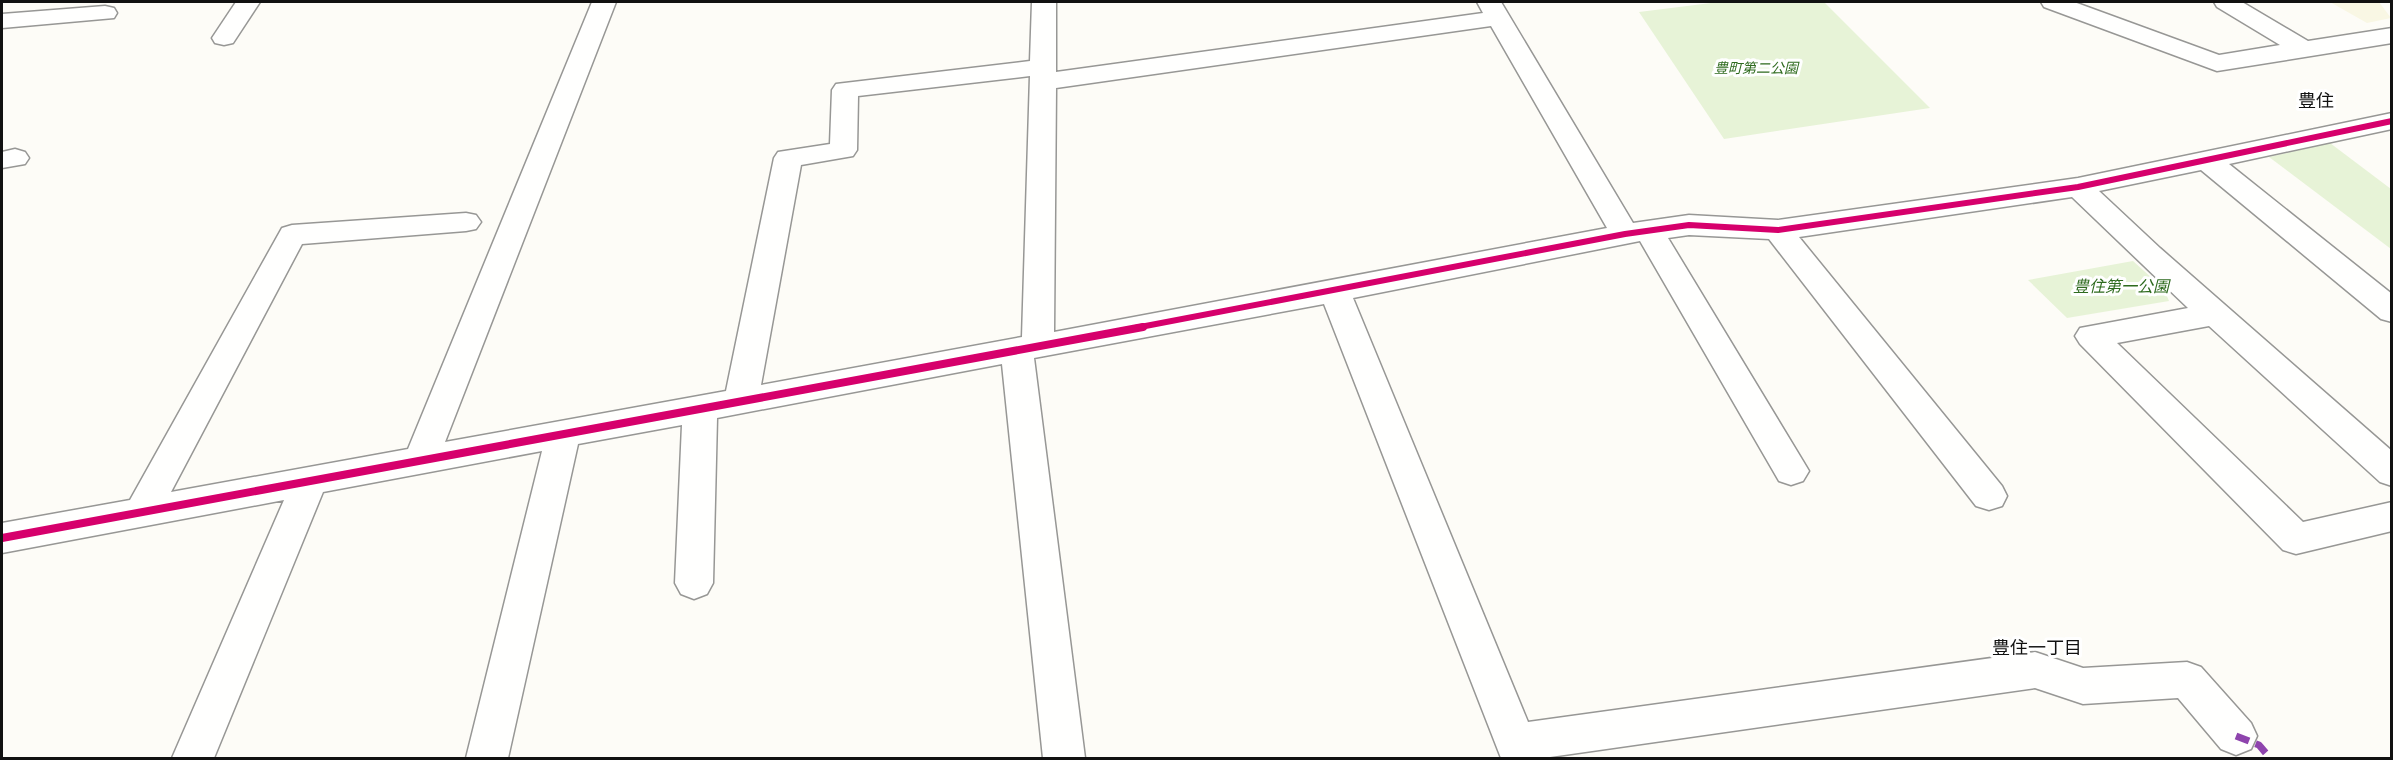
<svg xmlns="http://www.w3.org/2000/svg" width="2393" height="760" font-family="'Libre Baskerville','Noto Sans JP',serif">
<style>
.farmland{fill:#f9f7e4}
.green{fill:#e7f3d7}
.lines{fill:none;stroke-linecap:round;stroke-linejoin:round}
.minor-casing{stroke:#979795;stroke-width:3}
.minor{fill:#fffffe;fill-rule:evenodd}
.quiet{stroke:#8e44ad;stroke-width:7;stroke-dasharray:14 7;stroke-linecap:butt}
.cycleway-far1-casing{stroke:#fff;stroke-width:9}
.cycleway-casing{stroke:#fff;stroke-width:12}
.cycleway-far1{stroke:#d6006c;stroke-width:6}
.cycleway{stroke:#d6006c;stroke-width:8}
.labels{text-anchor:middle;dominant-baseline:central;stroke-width:6;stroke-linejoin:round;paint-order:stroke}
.far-park-label{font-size:14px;font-style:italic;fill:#2f6b1f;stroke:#fff}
.park-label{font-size:16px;font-style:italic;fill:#2f6b1f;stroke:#fff}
.neighbourhood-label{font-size:18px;fill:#111;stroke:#fff}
</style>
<rect width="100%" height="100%" fill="#fdfcf7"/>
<path class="farmland" d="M2330,2H2379L2391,18L2367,23Z"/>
<g class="green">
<path d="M1719,2H1824L1930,108L1724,139L1639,12Z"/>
<path d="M2330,143L2391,189V249L2269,157Z"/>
<path d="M2133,261L2164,289L2169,301L2067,318L2028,280Z"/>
</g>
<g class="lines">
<defs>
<g id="minor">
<path d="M236,2H260L233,43L224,45L215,43L212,38Z"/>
<path d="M592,2H616L445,442L726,391L774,158L778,152L830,144L832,90L836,84L1030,61L1032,2H1056V72L1483,13L1477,2H1501L1633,223L1689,215L1778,220L2078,178L2392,113V129L2229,164L2392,294V322L2381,319L2201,170L2099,191L2160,248L2392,451V486L2380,482L2209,326L2117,343L2303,522L2392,502V531L2296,554L2283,550L2080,344L2075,336L2080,328L2188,308L2072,197L1799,237L2002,486L2007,496L2002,506L1989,510L1976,506L1769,239L1689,235L1668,238L1803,461L1809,471L1803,481L1791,485L1779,481L1640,241L1353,298L1528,722L2035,652L2083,668L2187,662L2201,667L2251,723L2257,736L2251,749L2236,755L2221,749L2178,698L2083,704L2035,688L1543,758H1501L1324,304L1034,358L1085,758H1043L1002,364L717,418L713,583L707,594L694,599L681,594L675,583L682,425L578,444L508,758H466L542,451L323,492L214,758H172L284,500L2,553V523L130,500L282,228L292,225L466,213L476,215L481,222L476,229L466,231L302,244L171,492L408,449ZM1491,26L1607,228L1054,332L1056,88ZM1030,76L1022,337L761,385L801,165L853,156L857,150L858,96Z"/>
<path d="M2041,2H2074L2219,55L2280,45L2217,7L2214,2H2242L2308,41L2392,28V43L2217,71L2044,7Z"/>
<path d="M105,6L114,8L117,13L114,18L2,28V14Z"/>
<path d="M15,149L25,152L29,158L25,164L2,168V152Z"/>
</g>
</defs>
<use href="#minor" class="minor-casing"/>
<use href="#minor" class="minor"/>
<path class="quiet" d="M2236,736L2259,745L2270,758"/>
<defs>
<path id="cycleway-far1" d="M1135,328L1625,234L1689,225L1778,230L2078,187L2392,121"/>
<path id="cycleway" d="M2,538L1143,327"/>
</defs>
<use href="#cycleway-far1" class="cycleway-far1-casing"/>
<use href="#cycleway" class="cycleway-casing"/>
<use href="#cycleway-far1" class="cycleway-far1"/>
<use href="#cycleway" class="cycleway"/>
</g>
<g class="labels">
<g class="far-park-label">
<text x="1756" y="68">豊町第二公園</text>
</g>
<g class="park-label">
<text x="2121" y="286">豊住第一公園</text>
</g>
<g class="neighbourhood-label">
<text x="2316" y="101">豊住</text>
<text x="2037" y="648">豊住一丁目</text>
</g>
</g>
<rect width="2393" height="760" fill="none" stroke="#111111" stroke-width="6"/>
</svg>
